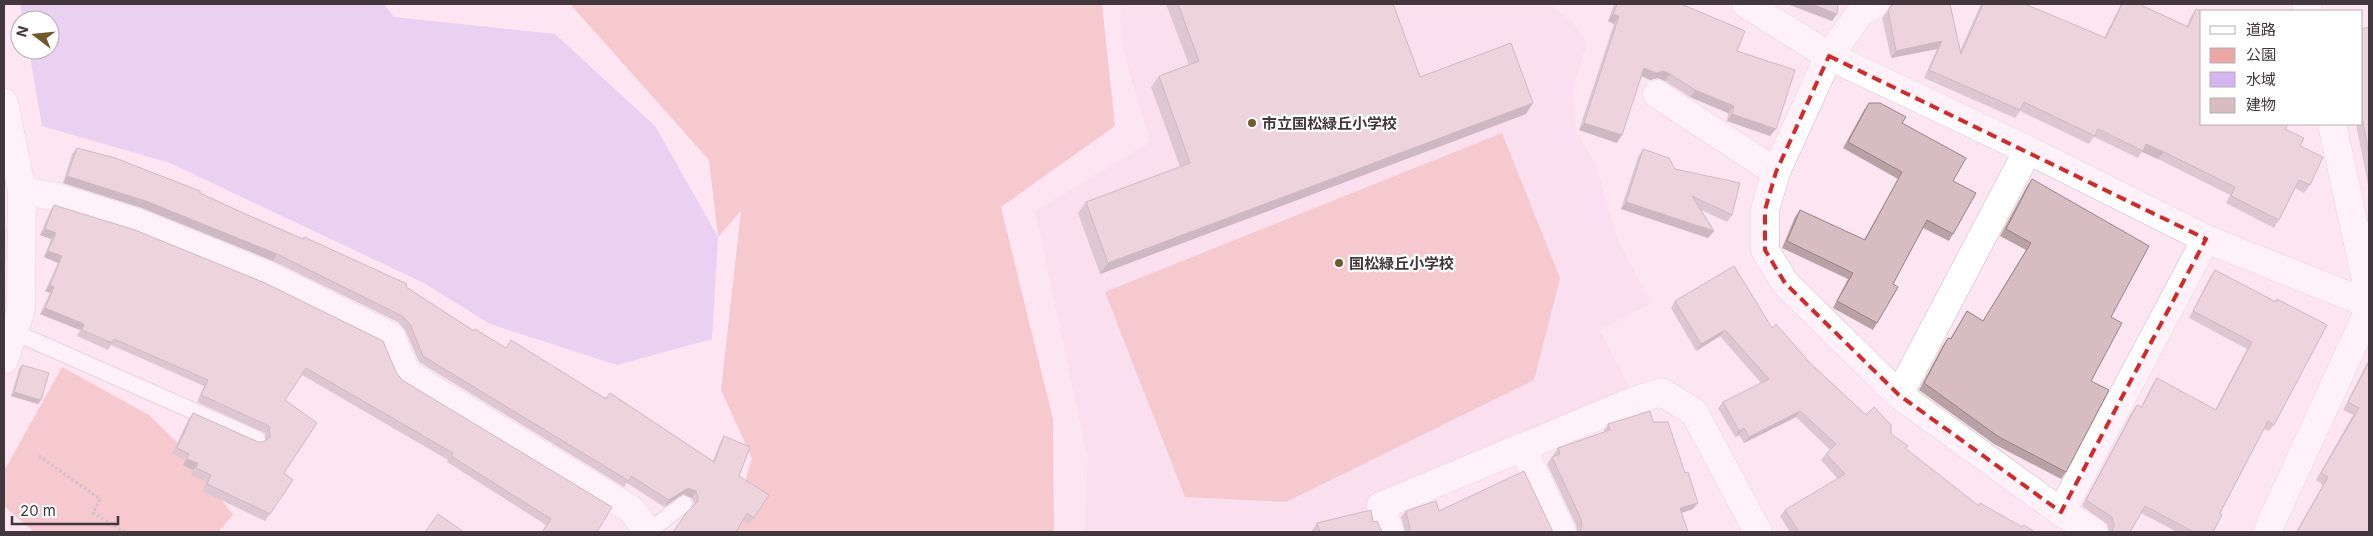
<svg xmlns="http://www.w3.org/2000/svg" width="2373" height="536" font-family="Inter,'Noto Sans JP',sans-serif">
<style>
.built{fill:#f7d7e8}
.green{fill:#eba7a3}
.water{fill:#d3b5f0}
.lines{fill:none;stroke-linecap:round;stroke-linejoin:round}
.lane-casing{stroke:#cfb7c3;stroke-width:18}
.street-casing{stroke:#cfb7c3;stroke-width:29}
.path{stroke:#a3919a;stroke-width:3;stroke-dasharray:2.5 2.5;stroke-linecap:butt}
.lane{stroke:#fff;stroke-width:16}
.street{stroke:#fff;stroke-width:28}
.wall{fill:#b9a2a6}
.shaded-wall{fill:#968487}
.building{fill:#d7bcc1;stroke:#968487}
.marked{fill:none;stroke:#d62828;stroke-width:4;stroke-dasharray:10 6;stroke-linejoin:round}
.poi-dot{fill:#72582a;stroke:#fff;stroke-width:2}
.labels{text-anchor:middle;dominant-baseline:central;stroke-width:4.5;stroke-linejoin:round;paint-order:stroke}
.poi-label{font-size:15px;font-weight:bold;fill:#41373c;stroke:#fff;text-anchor:start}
</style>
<rect width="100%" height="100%" fill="#fee5f2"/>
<g class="built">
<path d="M1120,4H1549L1573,22L1587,43L1573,87L1576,130L1596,165L1617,239L1652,303L1600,330L1636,400L1373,496L1383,532H1084L1088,460L1035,211L1150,142L1122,46Z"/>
<path d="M4,225L13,229L4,270Z"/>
</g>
<g class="green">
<path d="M570,4H1102L1115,126L1001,207L1053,419L1054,532H730L752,458L721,390L741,211L718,237L709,160Z"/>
<path d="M1502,133L1560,278L1534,380L1286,502L1185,497L1105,292Z"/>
<path d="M62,367L149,415L182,447L233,515L219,531L34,532L4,506V471Z"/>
</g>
<path class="water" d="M20,4H384L394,17L555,34L655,126L718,237L712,339L617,365L490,324L424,283L170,163L42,126L29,50H50V20H23Z"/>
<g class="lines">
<defs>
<g id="lane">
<path d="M14,332L257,439"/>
<path d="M648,532L684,504"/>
</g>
<g id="street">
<path d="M1746,4L1829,56L2028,150L2206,239L2369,304"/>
<path d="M1875,4L1861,12L1829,56L1776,172L1765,210V250L1785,283L1899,395L2061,512L2094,532"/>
<path d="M2306,4L2308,11"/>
<path d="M1657,94L1776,172"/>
<path d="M4,103L22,191L53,196L136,222L267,275L391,336L406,373L632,510L648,532"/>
<path d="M2332,124L2369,294"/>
<path d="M4,360L21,310L22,191"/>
<path d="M1899,395L2028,150"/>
<path d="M1522,447L1562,532"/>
<path d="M2061,512L2206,239"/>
<path d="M1390,532L1381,506L1636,400L1661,392L1694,412L1758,532"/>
<path d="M2267,532L2369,310"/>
</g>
</defs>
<use href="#lane" class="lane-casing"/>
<use href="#street" class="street-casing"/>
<path class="path" d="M39,456L100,499L93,513L125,532"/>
<use href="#lane" class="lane"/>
<use href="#street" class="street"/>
</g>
<g class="wall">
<path d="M1166,4H1393L1420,77L1526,114L1100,274L1078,213L1086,202L1180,167L1151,87L1159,76L1189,65Z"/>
<path d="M1614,4H1681L1737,51L1770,136L1727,121L1728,113L1690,97L1665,81L1658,78L1650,80L1642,76L1617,143L1579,130L1614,24L1608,21Z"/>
<path d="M1891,4H1950L1960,51L1981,4H2025L2104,38L2121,4H2139L2187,26L2191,16L2196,9L2285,129L2300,146L2310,185L2304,193L2295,188L2279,220L2274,228L2226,203L2230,195L2158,159L2142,152L2138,158L2094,137L2089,144L2020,111L2015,118L1924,78L1937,49L1891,58L1882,18L1889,9Z"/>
<path d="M2369,27V190L2356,124H2362V29Z"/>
<path d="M1869,103L1902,123L1953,181V234L1949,241L1923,228L1893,284L1877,323L1873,330L1833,308L1848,279L1782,248L1795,217L1800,210L1864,240L1898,179L1843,148L1864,110Z"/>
<path d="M77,148L200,193L302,239L304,237L406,287L474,331L505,348L606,398L610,393L713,461L720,443L724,436L754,518L750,524L743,520L694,506V503L692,498L683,494L664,507L627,483L624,487L419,362L405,330L398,322L273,261L142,208L63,183L72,154Z"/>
<path d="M1643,149L1675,169L1732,215L1727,222L1701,210L1714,231L1708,238L1621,209L1638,157Z"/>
<path d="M2032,179L2111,317L2091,381L2066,472L2061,479L1994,444L1919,390L1943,345L1948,338L1950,339L1967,311L1983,321L2026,250L2000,236L2027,186Z"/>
<path d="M54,205L396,372L402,380L597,532H542L546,525L447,462L448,460L302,375L285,400L284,473L293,480L265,521L202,491L207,482L191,475L193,470L183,465L185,460L172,454L188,420L193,413L258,442H263L266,441L265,433L197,402L204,386L111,345L108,350L77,336L80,330L40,314L50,293L45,291L58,263L44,257L51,239L40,235L50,211Z"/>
<path d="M2215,270L2275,302L2277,299L2274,425L2269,431L2264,429L2220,513L2213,532H2177L2141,513L2130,532H2109L2107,524L2082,506L2132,412L2137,405L2141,407L2152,385L2157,378L2215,410L2247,349L2189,318L2210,277Z"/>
<path d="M1675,301L1772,328L1866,415L1891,434L1906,449L1978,506L2022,527L2035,532H1790L1780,516L1785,510L1838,479L1821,460L1826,454L1830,450L1796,417L1744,443L1739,435L1735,437L1718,408L1723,402L1761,383L1720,336L1696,351L1671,308Z"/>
<path d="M2369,359V532H2296L2323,485L2316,480L2353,415L2343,410Z"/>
<path d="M22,365L41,400L38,404L11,396L19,369Z"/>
<path d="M1653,422L1693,509L1681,513L1688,532H1577L1576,525L1547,464L1552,457H1554L1553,455L1558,448L1604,432V430L1608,424Z"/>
<path d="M1406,511H1439L1553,532H1405L1401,517Z"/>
<path d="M1373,522L1382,532H1313L1312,530L1317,523Z"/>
</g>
<g class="shaded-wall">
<path d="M1787,4H1812L1837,14L1832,21Z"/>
<path d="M1613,14L1619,16L1614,24L1608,21Z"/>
<path d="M1942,41L1937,49L1891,58L1896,51Z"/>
<path d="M1644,68L1663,71L1670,74L1665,81L1658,78L1650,80L1639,75Z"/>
<path d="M1695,90L1734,106L1728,113L1690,97Z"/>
<path d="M1533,103L1526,114L1100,274L1108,263Z"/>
<path d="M1732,114L1776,129L1770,136L1727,121Z"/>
<path d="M1584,123L1622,135L1617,143L1579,130Z"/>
<path d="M2146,144L2164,152L2158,159L2142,152Z"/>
<path d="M67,176L146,201L277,254L273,261L142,208L63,183Z"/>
<path d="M1626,202L1714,231L1708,238L1621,209Z"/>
<path d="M45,229L56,233L51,239L40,235Z"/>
<path d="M48,251L62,256L58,263L44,257Z"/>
<path d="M50,285L54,287L50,293L45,291Z"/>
<path d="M45,308L84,324L80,330L40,314Z"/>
<path d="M1725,330L1720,336L1696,351L1701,344Z"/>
<path d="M14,392L41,400L38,404L11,396Z"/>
<path d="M1800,411L1796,417L1744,443L1749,437Z"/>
<path d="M1744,428L1739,435L1735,437L1739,431Z"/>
<path d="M187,459L198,463L193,470L183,465Z"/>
<path d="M688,488L696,491L692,498L683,494L664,507L669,500Z"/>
<path d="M1698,503L1693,509L1675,515L1680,508Z"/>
</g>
<g class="building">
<path d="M1178,4H1393L1420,77L1511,43L1533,103L1108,263L1086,202L1190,163L1159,76L1199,61Z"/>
<path d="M1617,4H1681L1745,31L1737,51L1795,70L1776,129L1732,114L1734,106L1695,90L1670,74L1663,71L1656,73L1644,68L1622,135L1584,123L1619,16L1613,14Z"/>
<path d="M1812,4H1838L1837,14Z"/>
<path d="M1894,4H1950L1961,54L1983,4H2003L2005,5L2006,4H2025L2106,38L2122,4H2139L2188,27L2196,9L2202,11V124H2288L2285,129L2304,138L2300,146L2323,157L2310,185L2299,180L2279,220L2231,196L2235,187L2164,152L2146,144L2143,151L2098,129L2095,136L2024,102L2020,110L1929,70L1942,41L1896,51L1888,10Z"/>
<path d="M2369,27V155L2362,117V29Z"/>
<path d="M1869,103H1880L1906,117L1902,123L1966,158L1953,181L1976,193L1953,234L1927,220L1893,284L1898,287L1877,323L1837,301L1853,273L1787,241L1800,210L1865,240L1902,172L1848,142Z"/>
<path d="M77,148L115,158L200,191V193L243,213L303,239L304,237L407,284L406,287L474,331L475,329L506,348L511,340L606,399L610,393L714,462L724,436L750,447L739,476L769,495L754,518L747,513L736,532H673L687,512L697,502L698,497L696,491L688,488L669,500L631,476L629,481L423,356L410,324L402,316L277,254L146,201L67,176Z"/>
<path d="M1643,149L1669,158L1675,169L1740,183L1732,215L1692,196L1714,231L1626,202Z"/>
<path d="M2032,179L2149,246L2111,317L2122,323L2091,381L2109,390L2066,472L1999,437L1924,383L1948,338L1951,339L1967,311L1983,321L2031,243L2006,229Z"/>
<path d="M54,205L135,230L265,283L383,341L396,372L402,380L612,507L597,532H542L551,519L451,456L453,453L306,368L285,400L317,423L284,473L293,480L270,514L207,484L211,475L196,468L198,463L187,459L189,454L177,448L193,413L258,442H263L270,437L269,426L201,395L208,380L114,339L112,343L82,330L84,324L45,308L54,287L50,285L62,256L48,251L56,233L45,229Z"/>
<path d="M1734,266L1772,328L1776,324L1810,363L1866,415L1874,407L1891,425V434L1908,446L1905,448L1979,506L1980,503L2022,527L2024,525L2035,532H1799L1785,510L1845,474L1826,454L1836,444L1800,411L1749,437L1744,428L1739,431L1723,402L1769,379L1725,330L1701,344L1675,301Z"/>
<path d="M2215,270L2276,302L2277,299L2327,325L2274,425L2268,421L2220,513L2222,515L2213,532H2194L2145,506L2130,532H2112L2114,525L2112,517L2086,500L2137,405L2142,407L2157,378L2216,410L2252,342L2193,311Z"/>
<path d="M2369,362V532H2297L2328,477L2321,473L2359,408L2348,402Z"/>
<path d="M22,365L49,373L41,400L14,392Z"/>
<path d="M1650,411L1653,422H1668L1685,473L1688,472L1698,503L1680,508L1688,532H1580L1582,526L1581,519L1552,457L1560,454L1558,448L1610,430L1608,424Z"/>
<path d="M1524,471L1553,532H1408L1410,529L1406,511L1436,501L1439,511Z"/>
<path d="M1371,510L1373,522L1377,521L1382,532H1320L1317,523Z"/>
<path d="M438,514L464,532H425Z"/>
</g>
<path d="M0 0H2373V536H0ZM1829,56L2206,239L2061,512L1899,395L1785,283L1765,250V210L1776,172Z" fill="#fee5f2" fill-opacity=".55" fill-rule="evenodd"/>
<path class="marked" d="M1829,56L2206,239L2061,512L1899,395L1785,283L1765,250V210L1776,172Z"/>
<g class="poi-dot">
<circle cx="1252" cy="123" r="5"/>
<circle cx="1339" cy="263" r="5"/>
</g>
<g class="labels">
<g class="poi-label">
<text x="1262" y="123">市立国松緑丘小学校</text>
<text x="1349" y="263">国松緑丘小学校</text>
</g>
</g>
<rect width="2373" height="536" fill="none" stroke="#41373c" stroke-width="10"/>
<rect x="2200" y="10" width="162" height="115" fill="#ffffff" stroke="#b3afb1"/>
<rect x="2210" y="26" width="25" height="8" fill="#ffffff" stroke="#b3afb1"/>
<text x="2246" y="35" font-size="15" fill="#41373c">道路</text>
<rect x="2210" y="48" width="25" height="15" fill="#eba7a3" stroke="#b3afb1"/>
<text x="2246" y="60" font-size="15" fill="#41373c">公園</text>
<rect x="2210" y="72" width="25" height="15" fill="#d3b5f0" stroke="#b3afb1"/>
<text x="2246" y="85" font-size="15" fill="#41373c">水域</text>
<rect x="2210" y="98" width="25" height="15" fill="#d7bcc1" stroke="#b3afb1"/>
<text x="2246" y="110" font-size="15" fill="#41373c">建物</text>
<g transform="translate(35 35) rotate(286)"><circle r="24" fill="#ffffff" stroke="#b3afb1"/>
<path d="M0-4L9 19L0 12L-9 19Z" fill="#72582a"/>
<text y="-8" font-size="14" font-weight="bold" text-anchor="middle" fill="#41373c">N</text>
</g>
<path d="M12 516v8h106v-8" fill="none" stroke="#41373c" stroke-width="2.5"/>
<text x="20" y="516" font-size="15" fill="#41373c" stroke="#ffffff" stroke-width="4" paint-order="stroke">20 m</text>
</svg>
